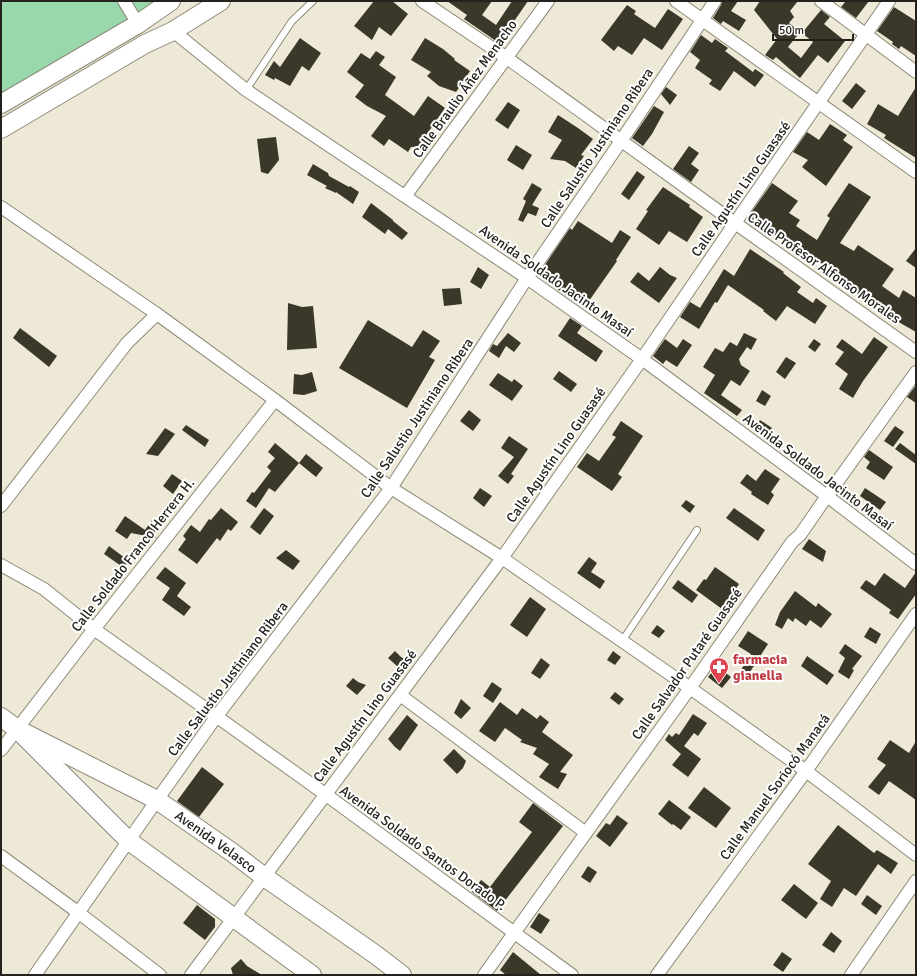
<svg xmlns="http://www.w3.org/2000/svg" width="917" height="976" font-family="Signika,sans-serif">
<style>
.green{fill:#99d7ac}
.building{fill:#3b3729}
.lines{fill:none;stroke-linecap:round;stroke-linejoin:round}
.lane-casing{stroke:#8d8978;stroke-width:8}
.street-casing{stroke:#8d8978;stroke-width:14}
.secondary-casing{stroke:#8d8978;stroke-width:20}
.lane{stroke:#fff;stroke-width:6}
.street{stroke:#fff;stroke-width:12}
.secondary{stroke:#fff;stroke-width:18}
.labels{text-anchor:middle;dominant-baseline:central;stroke-width:4;stroke-linejoin:round;paint-order:stroke}
.street-label{font-size:14px;fill:#24221c;stroke:#fff}
.health-label{font-size:14px;font-weight:bold;fill:#be3a42;stroke:#fff;text-anchor:start}
</style>
<rect width="100%" height="100%" fill="#eee9d7"/>
<path class="green" d="M1,1H164L1,98Z"/>
<g class="building">
<path d="M374,1H392L408,14L391,36L379,27L372,40L354,26Z"/>
<path d="M447,1H492L482,15L496,25L512,1H528L499,43L464,19L467,15Z"/>
<path d="M722,1H738L731,11L746,20L739,31L723,21L721,24L713,18L721,5Z"/>
<path d="M760,1H798L790,11L794,17L789,23L800,32L788,47L801,58L813,42L802,33L821,10L830,17L824,24L845,41L828,63L818,55L800,78L776,57L773,60L765,55L777,39L754,10Z"/>
<path d="M846,1H869L856,18L841,7Z"/>
<path d="M627,5L636,11L634,14L655,28L668,9L683,19L662,50L644,38L632,55L618,46L614,51L601,40Z"/>
<path d="M894,7L916,21V56L901,46L899,49L892,44L893,42L877,31Z"/>
<path d="M701,35L712,43L715,39L728,48L725,51L753,72L755,69L764,75L755,87L734,71L720,91L709,84L712,80L695,68L700,60L690,52Z"/>
<path d="M300,38L321,53L309,71L302,66L290,86L275,78L274,80L265,75L274,61L280,67Z"/>
<path d="M425,38L443,49L455,59L454,60L470,71L456,92L439,86L427,76L431,72L411,60Z"/>
<path d="M376,51L385,57L379,65L396,77L385,95L414,116L428,96L445,108L418,147H411L408,152L389,139L384,146L371,136L386,116L367,106L355,97L364,85L347,72L361,53L370,59Z"/>
<path d="M856,83L866,91L852,109L842,101Z"/>
<path d="M666,87L677,95L670,105L661,94Z"/>
<path d="M916,87V158L884,138L886,135L867,124L878,104L898,116Z"/>
<path d="M508,102L520,110L508,129L495,120Z"/>
<path d="M654,106L664,112L652,134L643,146L632,138Z"/>
<path d="M558,115L578,128L593,139L581,155L584,156L576,168L565,161L550,159L562,140L548,132Z"/>
<path d="M830,124L847,135L843,140L853,147L826,186L802,167L808,160L793,152L807,132L819,140Z"/>
<path d="M276,137L279,160L268,174L261,172L257,139Z"/>
<path d="M516,145L532,155L523,170L507,160Z"/>
<path d="M689,146L699,153L691,164L699,170L691,182L673,169Z"/>
<path d="M313,164L328,173L329,176L349,187L350,186L359,192L353,204L336,192V193L325,188L327,186L307,175Z"/>
<path d="M637,171L645,177L629,200L621,194Z"/>
<path d="M532,183L542,189L532,205L539,208L536,216L528,213L523,222L518,220L526,201L523,199Z"/>
<path d="M772,183L798,201L789,213L800,220L796,226L817,240L830,218L827,216L849,183L871,197L840,243L854,251L858,245L894,269L882,286L899,298L903,290L916,298V332L888,316L872,302L871,303L835,278L838,274L786,241L785,242L748,217Z"/>
<path d="M663,187L690,205L689,207L703,217L687,242L669,231L659,245L636,229L648,211L646,210Z"/>
<path d="M371,203L393,220V221L408,233L402,240L388,229L385,234L362,217Z"/>
<path d="M578,221L612,243L620,230L631,237L616,260L617,261L584,308L538,275L570,228L572,230Z"/>
<path d="M916,248V268L906,261Z"/>
<path d="M750,249L784,272L783,273L801,287L797,292L813,303L816,298L827,306L815,324L787,306L776,321L763,311L764,310L728,285L717,303L715,302L699,329L680,317L690,302L700,308L724,269L734,276Z"/>
<path d="M478,267L489,275L481,289L470,282Z"/>
<path d="M660,267L670,275L677,278L659,303L630,282L638,272L649,281Z"/>
<path d="M460,288L462,304L444,306L442,289Z"/>
<path d="M288,303L302,307L313,306L317,348L287,350Z"/>
<path d="M570,318L582,326L577,333L603,351L596,362L558,336Z"/>
<path d="M368,320L412,347L423,330L440,341L429,357L435,360L407,408L339,368Z"/>
<path d="M20,328L57,356L49,367L13,338Z"/>
<path d="M508,333L521,343L514,352L506,346L499,358L489,351L493,344L497,346Z"/>
<path d="M744,333L757,339L751,350L747,347L739,359L741,365L750,371L740,386L731,380L721,395L742,410L737,416L704,393L715,375L703,367L715,348L723,352L730,342L737,346Z"/>
<path d="M874,337L888,347L863,381L853,398L839,389L848,374L835,364L844,352L836,347L842,339L862,354Z"/>
<path d="M665,339L677,348L683,339L692,345L677,367L666,360L663,364L653,356Z"/>
<path d="M814,339L821,344L815,352L808,347Z"/>
<path d="M786,357L796,363L785,379L776,372Z"/>
<path d="M559,371L577,384L571,392L553,379Z"/>
<path d="M312,372L317,391L304,395L293,394L294,374L302,375Z"/>
<path d="M498,373L512,382L514,379L523,386L512,401L489,385Z"/>
<path d="M916,385V403L907,397Z"/>
<path d="M762,390L771,396L765,406L756,401Z"/>
<path d="M469,410L481,420L473,431L460,421Z"/>
<path d="M760,420L772,428L766,436L755,428Z"/>
<path d="M621,421L643,436L618,474L622,477L612,491L577,467L587,453L599,461L616,437L612,435Z"/>
<path d="M186,425L209,440L205,447L182,430Z"/>
<path d="M895,426L904,432L893,447L884,441Z"/>
<path d="M165,428L175,434L158,456L146,454Z"/>
<path d="M509,436L528,449L511,474L514,476L508,484L498,476L514,457L501,448Z"/>
<path d="M275,443L299,463L275,492L269,488L256,508L246,501L252,492L254,493L271,471L267,467L275,458L268,452Z"/>
<path d="M900,443L916,455V464L895,449Z"/>
<path d="M869,450L893,467L884,480L866,468L870,462L864,457Z"/>
<path d="M306,454L323,468L316,477L299,463Z"/>
<path d="M765,469L780,479L771,492L774,495L768,505L751,494L752,492L740,483L747,474L756,481Z"/>
<path d="M172,474L182,481L173,494L163,486Z"/>
<path d="M480,488L492,496L484,507L473,498Z"/>
<path d="M865,488L886,502L880,510L860,496Z"/>
<path d="M686,500L695,506L690,513L681,506Z"/>
<path d="M221,508L238,522L231,531L228,529L220,541L217,538L197,564L178,550L186,539L183,536L191,525L200,532L209,519L211,520Z"/>
<path d="M264,508L274,516L260,535L250,527Z"/>
<path d="M734,508L765,530L758,541L726,518Z"/>
<path d="M125,516L145,530L152,520L161,523L153,535L157,538L131,533L127,539L115,531Z"/>
<path d="M809,539L826,551L823,562L802,549Z"/>
<path d="M109,546L129,561L124,568L104,554Z"/>
<path d="M286,550L300,561L293,570L276,558Z"/>
<path d="M589,557L597,563L591,572L605,581L600,589L577,573Z"/>
<path d="M165,567L186,583L177,596L191,607L184,616L162,600L170,588L156,578Z"/>
<path d="M715,567L739,584L722,609L696,590L704,579L706,580Z"/>
<path d="M916,572V594L898,619L889,613L891,610L860,588L866,580L875,586L884,573L905,588Z"/>
<path d="M678,580L698,595L692,603L672,588Z"/>
<path d="M795,591L816,607L818,603L832,614L821,628L810,620L806,626L795,618L793,622L788,618L782,629L775,625L780,612Z"/>
<path d="M530,597L546,609L527,637L510,625Z"/>
<path d="M657,625L665,631L659,638L651,633Z"/>
<path d="M870,627L881,634L876,644L864,637Z"/>
<path d="M748,631L768,644L748,675L741,670L751,654L738,646Z"/>
<path d="M845,644L862,656L852,669L854,670L849,679L838,672L845,658L839,653Z"/>
<path d="M395,651L401,657L409,661L405,670L397,666L388,658Z"/>
<path d="M613,651L621,657L615,665L607,660Z"/>
<path d="M807,656L834,675L827,685L801,666Z"/>
<path d="M541,658L550,665L540,679L531,673Z"/>
<path d="M717,666L731,677L722,688L708,677Z"/>
<path d="M353,678L358,682L366,685L357,695L346,686Z"/>
<path d="M492,682L502,689L493,703L483,696Z"/>
<path d="M615,692L624,699L619,705L610,698Z"/>
<path d="M461,699L471,708L461,719L454,713Z"/>
<path d="M500,702L517,715L522,708L537,719L540,715L549,722L542,732L573,755L560,772L567,774L558,789L539,777L549,764L533,754L537,748L520,742L522,740L505,728L495,742L479,731Z"/>
<path d="M693,714L707,723L698,736L694,733L684,746L701,759L688,777L672,765L681,754L665,740L669,734L672,737L676,733L679,735Z"/>
<path d="M407,715L418,725L400,751L395,747L388,739Z"/>
<path d="M890,740L909,753L916,741V800L889,781L879,795L868,787L886,765L877,759Z"/>
<path d="M454,749L466,761L463,768L457,774L443,760Z"/>
<path d="M202,767L224,784L199,817L177,801Z"/>
<path d="M704,787L731,808L716,828L688,808Z"/>
<path d="M669,800L691,817L681,830L673,824L672,825L658,814Z"/>
<path d="M533,803L563,826L497,911L472,892L481,880L490,887L532,832L519,822Z"/>
<path d="M617,815L628,823L610,847L596,836L606,823L610,825Z"/>
<path d="M838,825L874,853L877,850L898,863L891,874L878,864L856,896L844,888L832,907L820,899L831,881L808,864Z"/>
<path d="M588,866L597,872L590,883L581,877Z"/>
<path d="M794,884L818,903L806,919L781,900Z"/>
<path d="M867,895L882,906L876,915L861,904Z"/>
<path d="M197,905L215,919V927L205,940L183,923Z"/>
<path d="M539,913L550,920L541,934L530,927Z"/>
<path d="M831,932L842,941L834,953L822,945Z"/>
<path d="M513,952L541,975H506L500,970Z"/>
<path d="M782,952L792,959L783,972L773,965Z"/>
<path d="M241,959L247,966L262,975H233L231,968Z"/>
</g>
<g class="lines">
<defs>
<g id="lane">
<path d="M246,90L292,21L313,1"/>
<path d="M622,641L697,530"/>
</g>
<g id="street">
<path d="M124,1L138,24"/>
<path d="M422,1L507,58L735,223L916,352"/>
<path d="M676,1L916,172"/>
<path d="M821,1L916,72"/>
<path d="M173,31L246,90L527,278L642,359L827,496L916,564"/>
<path d="M406,195L548,1"/>
<path d="M1,207L157,314L275,400L391,488L502,558L690,688L806,771L916,855"/>
<path d="M1,506L127,343L157,314"/>
<path d="M1,565L44,589L94,629L325,794L572,975"/>
<path d="M400,695L586,833"/>
<path d="M1,750L94,629L275,400"/>
<path d="M1,856L79,913L160,975"/>
<path d="M35,975L157,800L216,717L391,488L527,278L621,141L715,1"/>
<path d="M191,975L502,558L642,359L735,223L889,1"/>
<path d="M484,975L690,688L792,542L800,535L827,496L916,372"/>
<path d="M657,975L806,771L916,614"/>
<path d="M851,975L916,881"/>
</g>
<g id="secondary">
<path d="M1,104L138,24L171,1"/>
<path d="M1,129L145,44L173,31L221,1"/>
<path d="M1,717L17,729L129,841L312,975"/>
<path id="s1" d="M17,729L157,800L233,853L263,876L376,955L402,975"/>
</g>
</defs>
<use href="#lane" class="lane-casing"/>
<use href="#street" class="street-casing"/>
<use href="#secondary" class="secondary-casing"/>
<use href="#lane" class="lane"/>
<use href="#street" class="street"/>
<use href="#secondary" class="secondary"/>
</g>
<defs>
<symbol id="pharmacy-pin" viewBox="-11 -11 22 30"><path d="M0 17L-7.5 6A9.5 9.5 0 1 1 7.5 6Z" fill="#e0444e" stroke="#fff"/><path d="M-2-6h4v4h4v4h-4v4h-4v-4h-4v-4h4Z" fill="#fff"/></symbol>
</defs>
<g fill-rule="evenodd">
<use href="#pharmacy-pin" x="708" y="656" width="22" height="30"/>
</g>
<g class="labels">
<g class="street-label">
<text transform="translate(465 89) rotate(-54)">Calle Braulio Áñez Menacho</text>
<text transform="translate(597 148) rotate(-56)">Calle Salustio Justiniano Ribera</text>
<text transform="translate(741 189) rotate(-55)">Calle Agustín Lino Guasasé</text>
<text transform="translate(824 268) rotate(35)">Calle Profesor Alfonso Morales</text>
<text transform="translate(556 281) rotate(35)">Avenida Soldado Jacinto Masaí</text>
<text transform="translate(417 418) rotate(-56)">Calle Salustio Justiniano Ribera</text>
<text transform="translate(556 455) rotate(-55)">Calle Agustín Lino Guasasé</text>
<text transform="translate(818 472) rotate(37)">Avenida Soldado Jacinto Masaí</text>
<text transform="translate(133 555) rotate(-52)">Calle Soldado Franco Herrera H.</text>
<text transform="translate(687 664) rotate(-55)">Calle Salvador Putaré Guasasé</text>
<text transform="translate(228 679) rotate(-53)">Calle Salustio Justiniano Ribera</text>
<text transform="translate(365 716) rotate(-53)">Calle Agustín Lino Guasasé</text>
<text transform="translate(775 787) rotate(-54)">Calle Manuel Soriocó Manacá</text>
<text stroke="none"><textPath href="#s1" startOffset="229">Avenida Velasco</textPath></text>
<text transform="translate(423 848) rotate(36)">Avenida Soldado Santos Dorado P.</text>
</g>
<g class="health-label">
<text x="733" y="659">farmacia<tspan x="733" dy="16">gianella</tspan></text>
</g>
</g>
<rect width="917" height="976" fill="none" stroke="#24221c" stroke-width="4"/>
<path d="M773 34v6h80v-6" fill="none" stroke="#24221c" stroke-width="2"/>
<text x="779" y="34" font-size="12" fill="#24221c" stroke="#ffffff" stroke-width="3" paint-order="stroke">50 m</text>
</svg>
